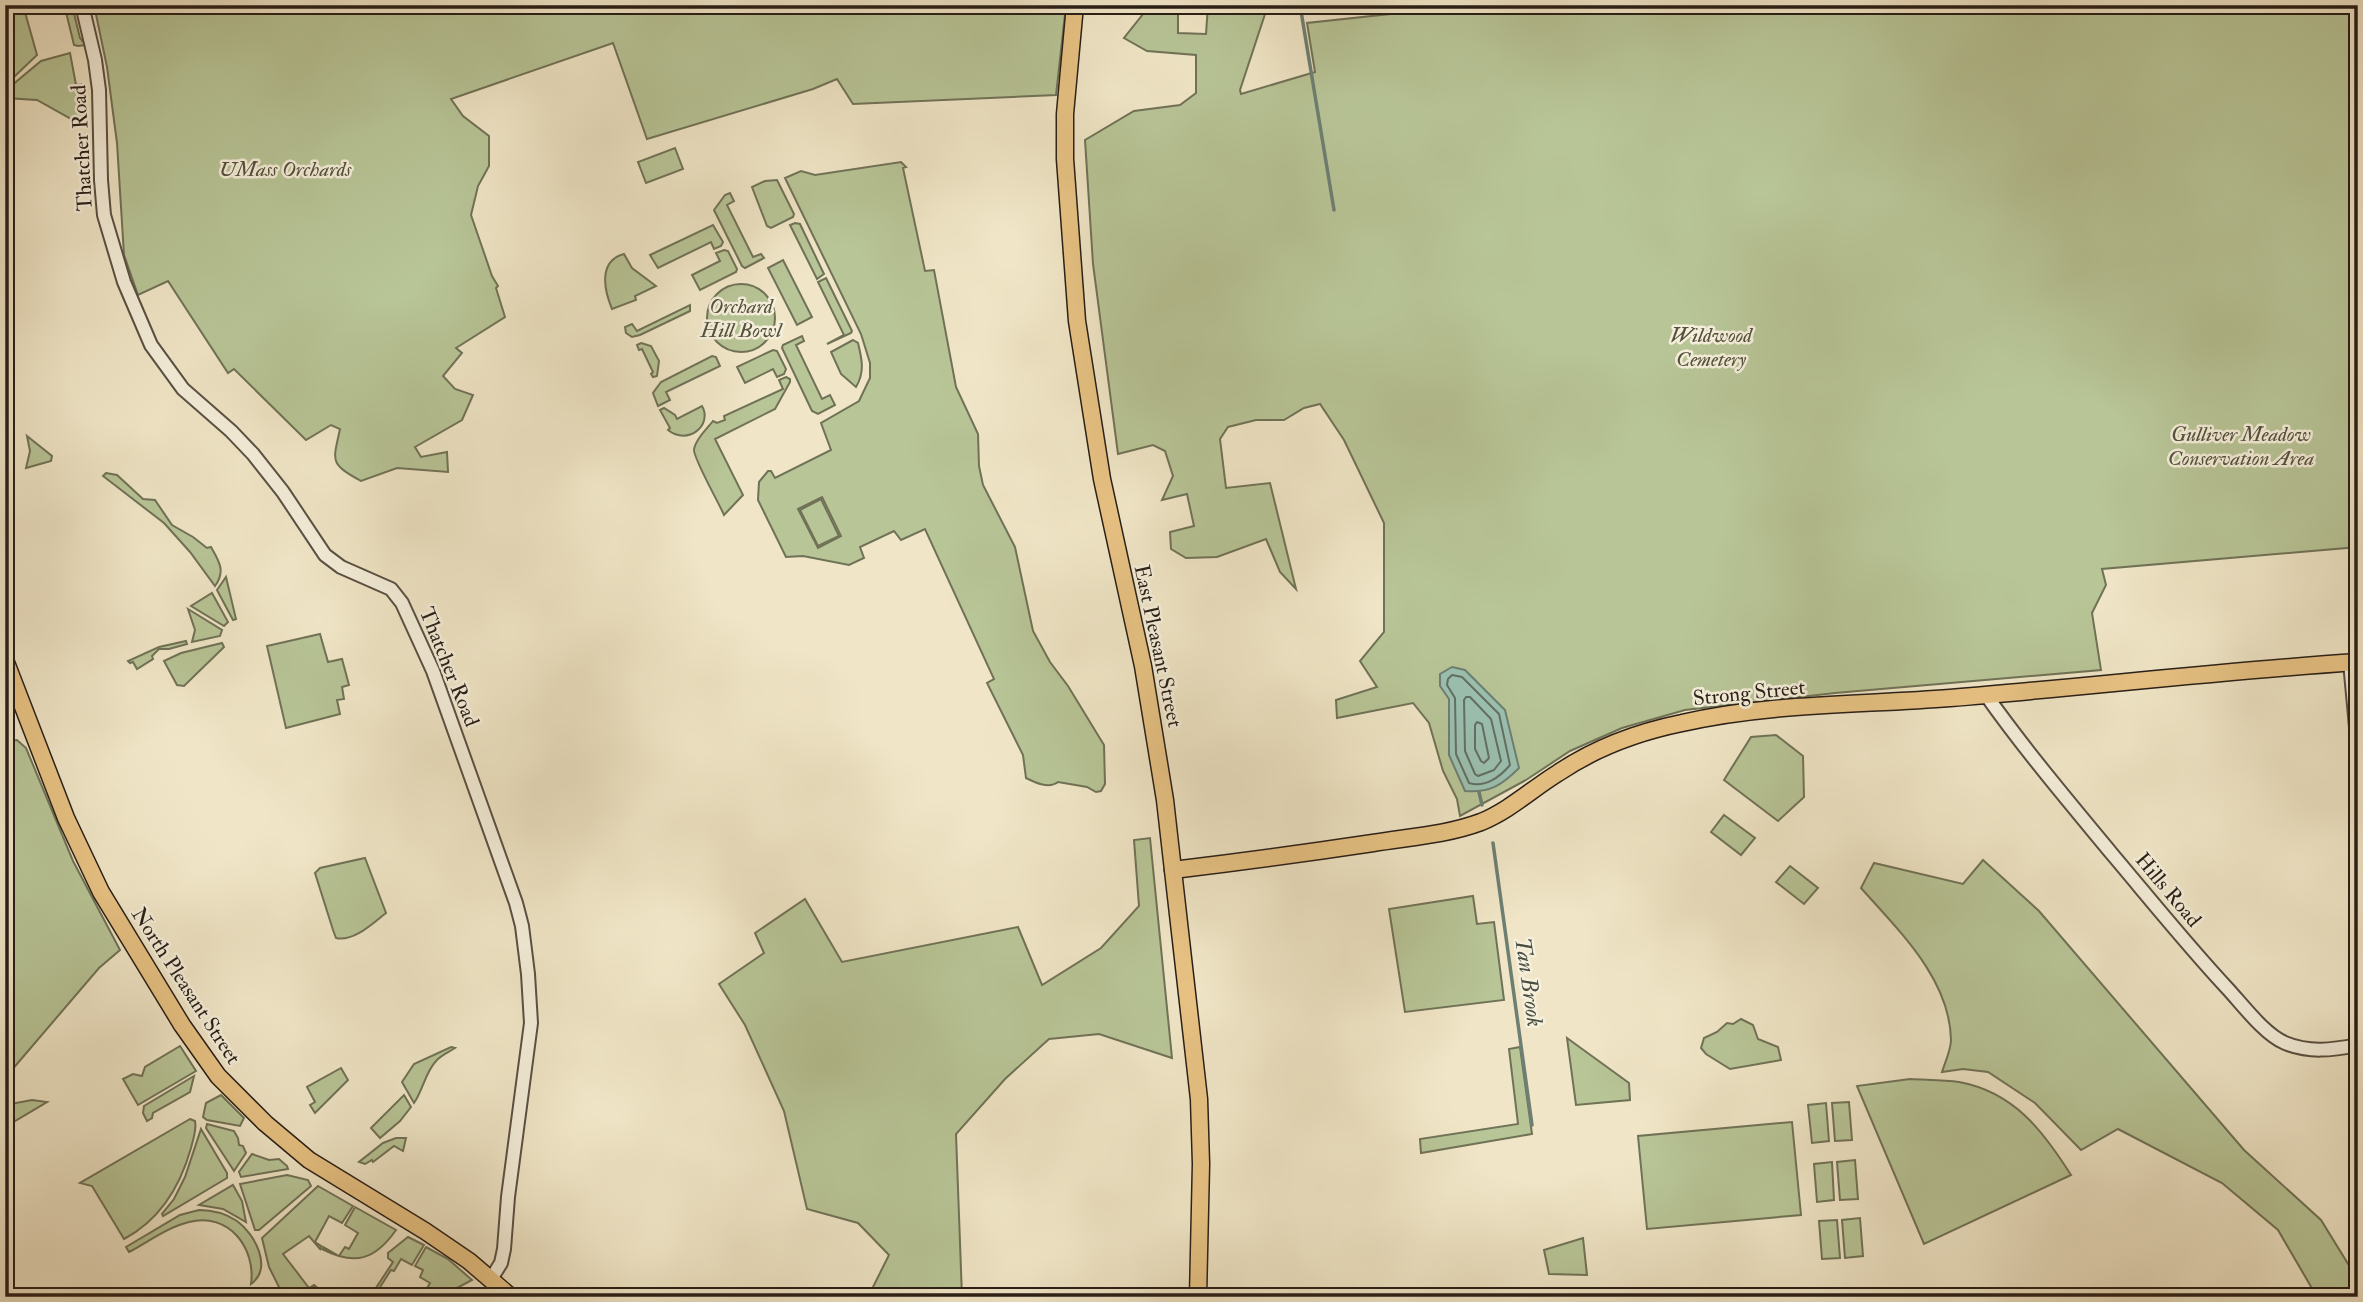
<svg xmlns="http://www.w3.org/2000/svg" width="2363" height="1302" font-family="'IM FELL Double Pica',serif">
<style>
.green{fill:#b8c597;stroke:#707257;stroke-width:2;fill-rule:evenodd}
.water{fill:#9bc0b0;stroke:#6d7f73;stroke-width:2}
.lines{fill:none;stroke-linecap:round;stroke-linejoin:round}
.shore{stroke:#626f64;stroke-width:2}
.stream{stroke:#6d7f73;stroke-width:3.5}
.minor-casing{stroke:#5a5043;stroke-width:16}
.major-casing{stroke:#281e17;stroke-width:19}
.minor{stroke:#f5efdb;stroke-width:12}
.major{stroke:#e8c384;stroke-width:16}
.labels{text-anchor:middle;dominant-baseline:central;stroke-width:5;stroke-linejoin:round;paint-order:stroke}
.street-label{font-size:21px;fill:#281e17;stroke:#f5efdb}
.park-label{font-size:21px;font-style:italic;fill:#53503d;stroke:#f5efdb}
.water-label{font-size:23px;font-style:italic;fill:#4a4f45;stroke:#f5efdb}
</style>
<rect width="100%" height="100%" fill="#f0e6c7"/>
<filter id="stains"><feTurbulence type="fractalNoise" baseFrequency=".00286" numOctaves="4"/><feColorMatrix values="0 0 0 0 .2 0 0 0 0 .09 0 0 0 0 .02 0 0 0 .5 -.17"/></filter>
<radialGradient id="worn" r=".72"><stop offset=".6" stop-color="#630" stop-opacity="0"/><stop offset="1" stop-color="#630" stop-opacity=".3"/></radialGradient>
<g class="green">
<path d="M5,5H23L37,55L15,76L5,64Z"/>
<path d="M67,5H72L80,38L86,45L78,46L74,45L65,8Z"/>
<path d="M94,5H1066L1056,95L853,104L837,79L813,89L647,139L613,43L451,99L463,116L489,136V166L478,186L471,215L492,276L498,286L496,288L505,317L456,348L462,353L443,376L455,389L473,395L462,420L415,447L421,457L447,452L448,472L397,468L361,481C329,463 333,462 340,429L331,425L306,440L234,369L228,373L168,281L138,295L124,255L117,143L107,67Z"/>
<path d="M1096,5H1178V33L1206,34L1208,5H1268L1240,90L1241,94L1315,72L1307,23L1390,14L1392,5H2358V547L2102,569L2106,585L2092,613L2101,670L1835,693L1685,710L1622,728L1570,751L1526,780L1460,816L1457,799L1443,771L1429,723L1413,703L1337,718L1336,700L1377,687L1360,661L1384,632V523L1344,440L1320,404L1304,408L1284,420H1256L1228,427L1220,439L1226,488L1270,483L1296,589L1280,572L1266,539L1217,557L1186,558L1171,549L1170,532L1194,526L1187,494L1162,500L1173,476L1165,451L1153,445L1118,454L1093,264L1085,140L1134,111L1180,105L1196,93V55L1147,51L1124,38L1143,14L1129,6L1096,7Z"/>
<path d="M70,53L76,85L85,84L86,108L79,121L73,120L37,100L5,98V91L41,61Z"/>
<path d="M675,148L683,169L646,183L638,162Z"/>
<path d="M901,162L906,167L903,168L925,271L934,270L956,387L978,434L979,466L983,485L1015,547L1033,631L1050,662L1068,686L1104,745L1105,784L1101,791L1096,792L1087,787L1058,782C1049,789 1036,783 1026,778L1023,755L987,683L994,679L925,529L901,540L894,531L860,547L864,558L849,565L803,556L786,557L758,500L759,482L768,471H771L775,478L831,450L821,423L859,401L870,378V363L861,334L785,178L801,171L815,175ZM822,497L841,536L818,548L798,509Z"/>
<path d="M777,180L794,214L793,217L771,228L767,226L752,187L765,181Z"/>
<path d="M730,193L734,201L727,205L753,257L761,254L764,258L745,268L742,266L714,210L725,195Z"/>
<path d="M795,223L800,224L824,274L817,279L790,225Z"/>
<path d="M713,225L723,242L721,246L714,249L711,242L658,268L650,255Z"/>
<path d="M724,250L728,251L737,269L736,272L700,290L692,275L720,261L716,253Z"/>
<path d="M624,254L632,268L656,286L635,296L636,300L612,309C604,290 598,261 624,254Z"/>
<path d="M783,260L812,317L797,325L768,268Z"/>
<path d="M826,278L852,331L851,333L827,344L844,335L818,282Z"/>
<circle cx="741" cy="318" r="34"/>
<path d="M690,305V311L640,335L632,337L626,333L625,327L632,324L637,331Z"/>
<path d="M802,336L804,341L796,345L822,399L830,395L835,405L818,414L812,411L782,348L783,345Z"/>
<path d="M853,340L858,343C862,359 865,372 856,387L841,374L831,352Z"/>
<path d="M641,343L651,346L659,361L657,376L653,377L651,374L653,372L642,349L639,350L637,345Z"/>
<path d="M773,350L777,351L786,369L784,374L777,377L773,369L745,383L737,367Z"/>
<path d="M712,356L716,357L720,366L666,392L670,400L658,406L653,393L661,382Z"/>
<path d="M786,377L790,379V382L775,409L715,439L743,495L724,515C719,503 692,456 694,449C696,438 707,429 713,421L717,423L725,420L724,416L783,389L779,380Z"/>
<path d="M702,406C713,425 688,446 668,430L670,428L660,410L664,408L675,415L677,419Z"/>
<path d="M27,436L52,456L51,461L26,468L30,451Z"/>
<path d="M106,473L117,475L143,499L155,500L172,525L193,537L207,548L211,547C219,561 226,571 215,586L190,552L164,523L103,476Z"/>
<path d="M821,499L839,536L818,546L800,510Z"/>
<path d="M226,577L236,619L233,620L217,590Z"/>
<path d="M212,593L228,622L224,626L191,606Z"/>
<path d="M188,609L222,630L220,636L192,642L195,630Z"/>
<path d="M320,634L328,662L342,659L349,685L342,687L344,699L337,700L340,714L286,728L267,646Z"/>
<path d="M186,641L187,644L169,649H159L152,656L153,659L137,669L133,662L130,663L128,661L159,647Z"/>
<path d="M222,643L224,647L184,686L177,685L164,661L181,653Z"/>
<path d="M5,728L10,741L17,740L26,748L73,861L120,950L99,968L5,1078Z"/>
<path d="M1776,735L1803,756L1804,797L1778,821L1724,780L1751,737Z"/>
<path d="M1724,815L1755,838L1741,855L1711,832Z"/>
<path d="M1150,838L1172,1058L1099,1034L1049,1039L1005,1079L956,1134L962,1297H868L889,1255L858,1223L807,1209L784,1111L745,1025L719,984L764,953L755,933L805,899L842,962L1018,927L1042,985L1101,948L1139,906L1134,840Z"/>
<path d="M365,858L386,913C373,923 354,942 336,938L333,930L315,873L320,868Z"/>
<path d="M1983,860L2039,911L2244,1150L2321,1220L2358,1280V1297H2317L2278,1230L2222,1183L2118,1129L2081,1150L2035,1103L1988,1072L1963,1069L1942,1072C1945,1062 1951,1050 1951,1040C1950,979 1899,931 1861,888L1874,863L1963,884Z"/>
<path d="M1790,866L1818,888L1804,904L1776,882Z"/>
<path d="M1473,896L1477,924L1494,922L1504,1000L1405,1012L1389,909Z"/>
<path d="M1741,1019L1753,1025L1758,1039L1778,1047L1781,1060L1730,1069L1706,1054L1701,1048L1704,1038L1717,1032L1727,1023L1733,1024Z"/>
<path d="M1567,1038L1629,1083L1630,1100L1576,1105Z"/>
<path d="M180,1046L196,1071L138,1105L123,1079L133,1074L142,1076L145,1067Z"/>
<path d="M451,1047L455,1048C449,1052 441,1055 436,1061C425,1073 423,1090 414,1103L402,1082L414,1064Z"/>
<path d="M1520,1047L1532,1134L1421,1153L1420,1139L1518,1124L1509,1049Z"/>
<path d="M341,1068L348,1080L315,1113L310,1105L315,1102L307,1087Z"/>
<path d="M194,1076L190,1092L153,1113L152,1118L147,1121L143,1113L144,1106Z"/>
<path d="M1910,1079C1926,1080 1943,1080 1959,1082C2014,1092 2043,1131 2071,1175L1924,1244L1857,1086Z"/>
<path d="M221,1095L244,1118L240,1126L207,1120L203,1117L206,1103Z"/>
<path d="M404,1095L411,1107L400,1121L380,1138L371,1128Z"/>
<path d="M32,1100L47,1102L5,1127V1105Z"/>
<path d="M1849,1102L1852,1140L1835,1141L1832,1103Z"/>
<path d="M1826,1103L1829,1141L1812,1143L1808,1105Z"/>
<path d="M190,1119L195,1121C197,1130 193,1139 191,1148C180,1187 160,1220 124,1239L92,1186L80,1183Z"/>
<path d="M1792,1122L1801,1215L1647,1229L1638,1136Z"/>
<path d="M207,1124L234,1131L238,1138L239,1145L243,1146L246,1153L234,1171L206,1128Z"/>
<path d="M201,1129L227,1173V1178L163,1216L162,1214L174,1199L185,1177Z"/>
<path d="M396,1138H406L403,1151L394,1146L373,1162L372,1160L365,1164L359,1162L383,1143Z"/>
<path d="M252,1154L269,1160L279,1159L287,1166L288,1169L241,1177L239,1172Z"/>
<path d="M1855,1160L1858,1199L1840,1200L1837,1162Z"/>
<path d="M1832,1162L1834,1200L1817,1202L1814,1164Z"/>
<path d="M287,1175L308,1180L311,1186L259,1230H255L240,1184Z"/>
<path d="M233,1185L242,1201L246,1222L223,1209L199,1205Z"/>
<path d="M318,1186L353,1206L342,1223L329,1216L315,1242L321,1246L320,1249L309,1236L283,1254L309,1288L314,1285L329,1297H284L269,1267L262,1238Z"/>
<path d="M355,1207L396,1230C375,1260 355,1266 322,1249L323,1247L339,1256L345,1247L349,1249L358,1233L345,1225Z"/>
<path d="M199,1210C213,1210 225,1213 237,1221C255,1234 273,1268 251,1284C256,1248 229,1212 189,1222C168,1227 148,1242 129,1252L126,1247L180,1215Z"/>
<path d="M1860,1218L1863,1256L1845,1258L1842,1220Z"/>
<path d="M1837,1220L1840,1258L1822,1259L1819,1221Z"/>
<path d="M408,1237L424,1245L412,1265L401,1259L394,1271L391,1270L375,1295L377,1297H370L393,1262L388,1258V1253Z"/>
<path d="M1583,1238L1587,1275L1549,1274L1544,1250Z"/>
<path d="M426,1247L448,1259L472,1280L440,1297H422L430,1283L420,1277L423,1270L415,1266Z"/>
</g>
<path class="water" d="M1452,667L1465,670L1505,710L1519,768C1502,785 1490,793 1465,791L1449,755V699L1440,686V674Z"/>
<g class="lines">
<g class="shore">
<path d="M1452,675L1462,677L1499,714L1510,765C1500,777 1485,788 1469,783L1456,754L1455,698L1447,685L1448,679Z"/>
<path d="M1466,697H1470L1491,719L1501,761L1494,770L1478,776L1475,774L1465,751L1464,700Z"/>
<path d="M1477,722L1482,724L1489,758L1484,763L1481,761L1475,749V725Z"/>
</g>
<g class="stream">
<path d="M1300,5L1334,210"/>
<path d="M1479,792L1482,805"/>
<path d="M1493,843L1532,1125"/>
</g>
<defs>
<g id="minor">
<path d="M82,5L95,60L99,90L101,180L104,215L124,282L151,345L183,389L231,431L253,454L283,492L325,555L341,567L391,589L402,603L433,671L516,903L522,926L528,974L531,1023L508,1197L504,1249L501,1263L491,1279"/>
<path d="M2350,662L2358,749"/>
<path d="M1986,695C2025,750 2069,802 2112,854C2150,899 2187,945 2227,988C2242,1004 2264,1034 2285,1043C2309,1053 2332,1050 2358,1045"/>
</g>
<g id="major">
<path d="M1075,5L1065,114V159L1077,321L1102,479L1143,666L1165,800L1199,1099L1201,1164L1198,1297"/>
<path d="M5,660L66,818L101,892L182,1025L218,1076L265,1123L309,1160L425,1231L469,1261L511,1297"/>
<path d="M1173,870C1240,862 1306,853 1373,843C1409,837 1446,835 1481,822C1510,810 1532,789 1558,773C1595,748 1638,732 1682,723C1768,703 1862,705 1950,698C2086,687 2221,671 2358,662"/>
</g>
</defs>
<use href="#minor" class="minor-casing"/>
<use href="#major" class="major-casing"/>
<use href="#minor" class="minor"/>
<use href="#major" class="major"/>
</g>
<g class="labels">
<g class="street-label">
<text transform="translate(82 148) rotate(-93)">Thatcher Road</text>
<text transform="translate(1158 646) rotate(78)">East Pleasant Street</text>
<text transform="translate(449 667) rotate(68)">Thatcher Road</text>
<text transform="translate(1749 693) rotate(-6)">Strong Street</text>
<text transform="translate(2168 890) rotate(50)">Hills Road</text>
<text transform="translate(186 986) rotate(57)">North Pleasant Street</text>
</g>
<g class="park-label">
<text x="285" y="169">UMass Orchards</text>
<text x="741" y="306">Orchard<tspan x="741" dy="24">Hill Bowl</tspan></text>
<text x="1711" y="335">Wildwood<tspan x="1711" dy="24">Cemetery</tspan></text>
<text x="2241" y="434">Gulliver Meadow<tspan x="2241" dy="24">Conservation Area</tspan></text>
</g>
<g class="water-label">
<text transform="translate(1529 982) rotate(82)">Tan Brook</text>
</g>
</g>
<rect width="2363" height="1302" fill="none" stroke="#f0e6c7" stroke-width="28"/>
<rect x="7" y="7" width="2349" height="1288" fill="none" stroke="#281e17" stroke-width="3.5"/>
<rect x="14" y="14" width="2335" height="1274" fill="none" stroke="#281e17" stroke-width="2"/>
<rect width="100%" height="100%" filter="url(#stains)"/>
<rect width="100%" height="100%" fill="url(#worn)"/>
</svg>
